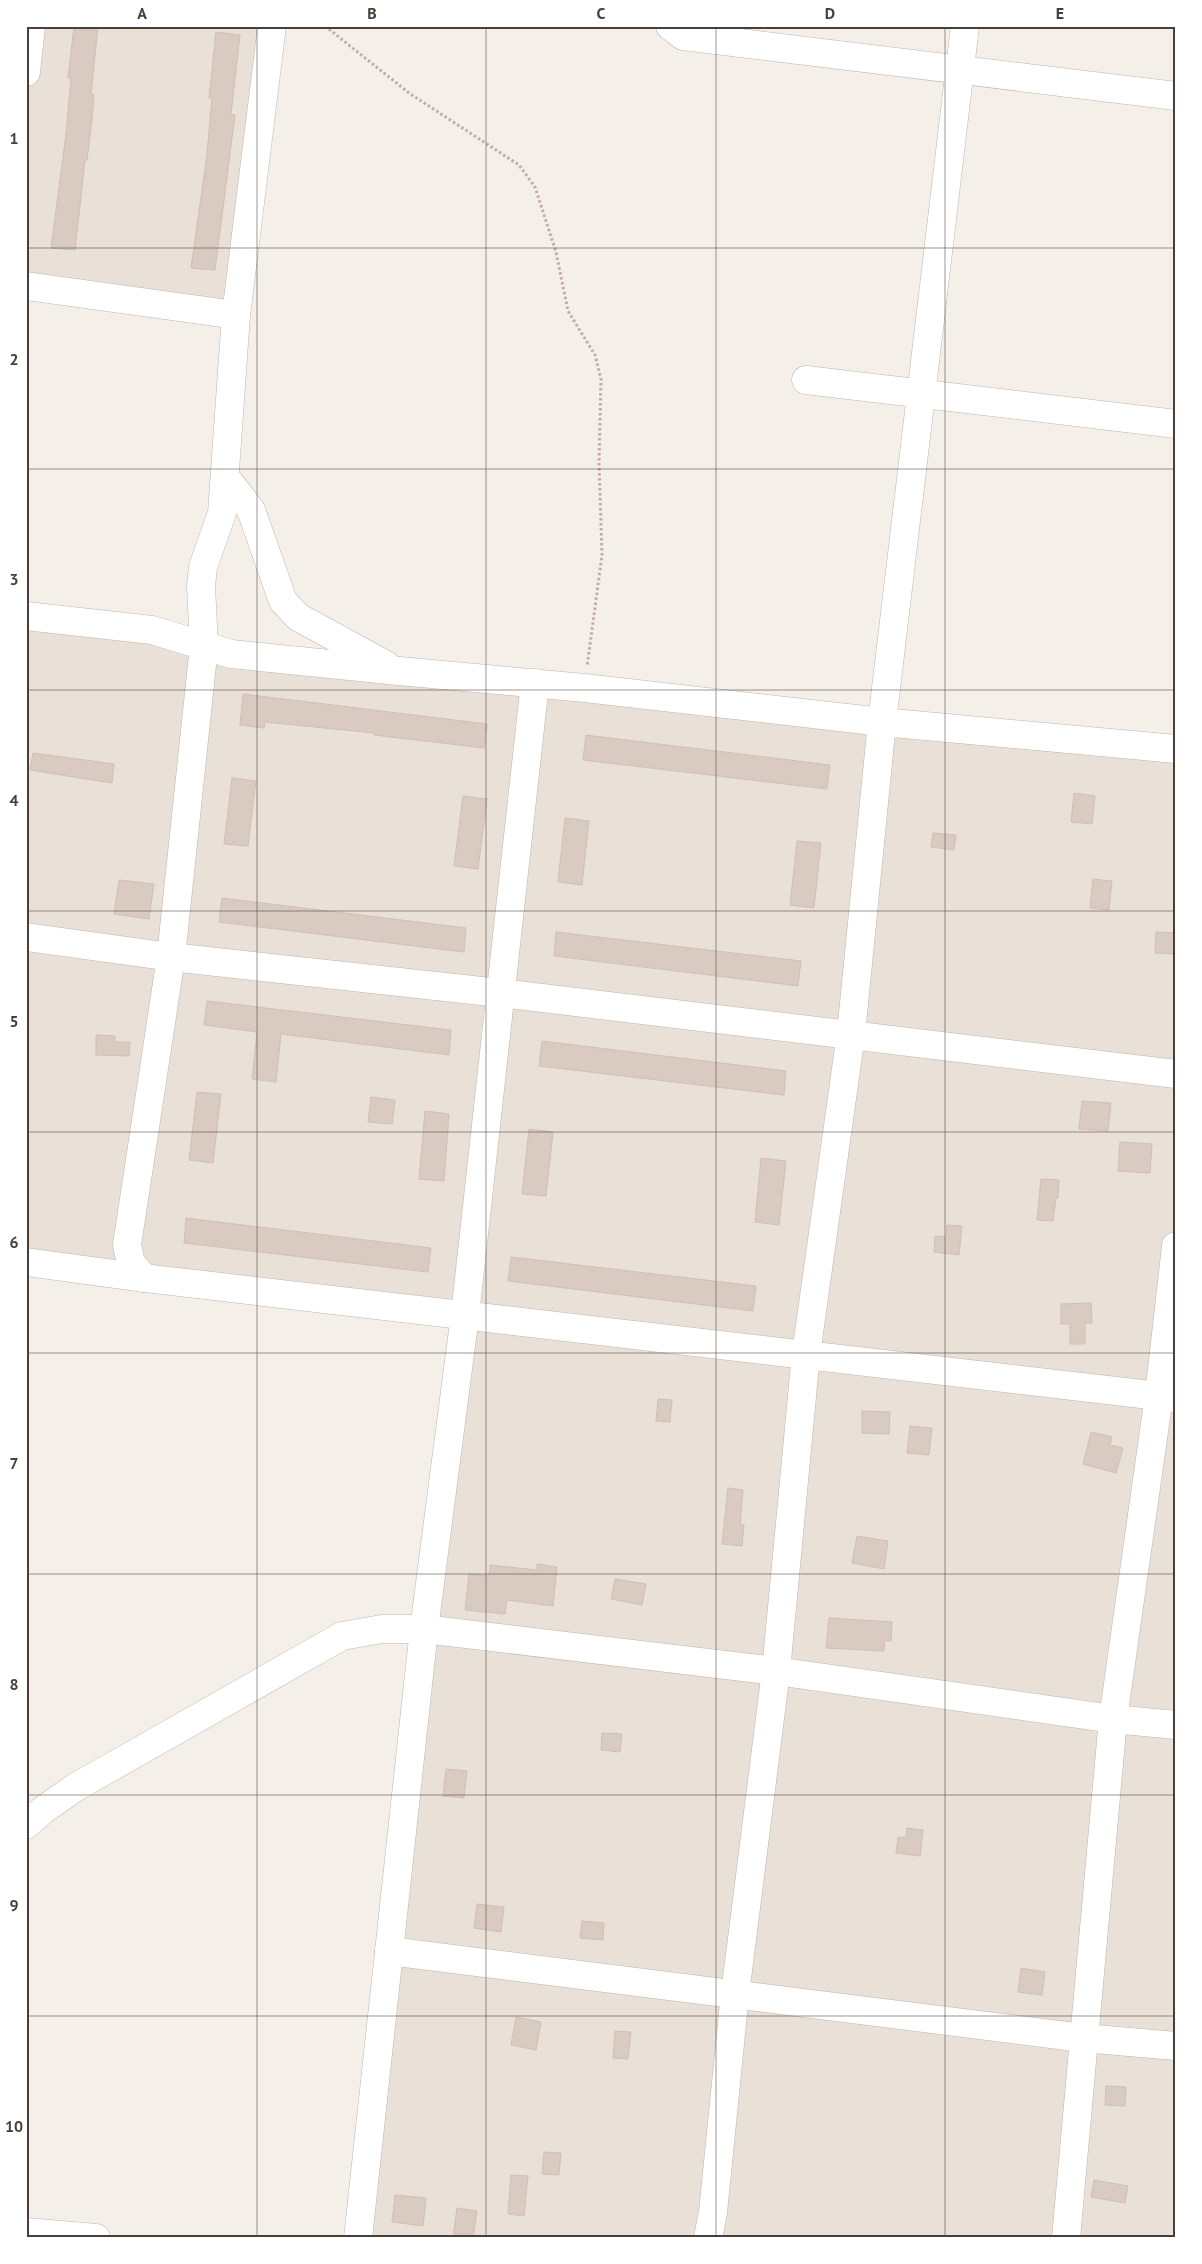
<svg xmlns="http://www.w3.org/2000/svg" width="1202" height="2264" font-family="'PT Sans',sans-serif">
<style>
.residential{fill:#e9e0d8}
.building{fill:#d9cbc2;stroke:#d1bfb3}
.lines{fill:none;stroke-linecap:round;stroke-linejoin:round}
.minor-casing{stroke:#c0b5ac;stroke-width:29}
.path{stroke:#c2ad9e;stroke-width:3;stroke-dasharray:2.5 2.5;stroke-linecap:butt}
.minor{stroke:#fff;stroke-width:28}
.grid{fill:none;stroke:#493f38;stroke-width:1;stroke-opacity:0.55}
.neatline{fill:none;stroke:#493f38;stroke-width:2}
.grid-label{font-size:16px;text-anchor:middle;font-weight:bold;fill:#493f38}
</style>
<rect width="100%" height="100%" fill="#f5efea"/>
<g class="residential">
<path d="M26,26H272L236,315L26,286Z"/>
<path d="M26,616L204,646L1176,749V2238H358L465,1315L26,1261Z"/>
</g>
<g class="building">
<path d="M74,26H98L91,94L94,95L92,119L87,160H85L75,250L51,248L66,134L71,78H68Z"/>
<path d="M216,32L240,35L231,114L235,115L215,270L191,268L207,154L212,98H209Z"/>
<path d="M243,694L487,724L484,748L374,735V733L265,722L264,728L240,725Z"/>
<path d="M586,735L830,765L827,789L583,760Z"/>
<path d="M33,753L114,764L112,783L30,770Z"/>
<path d="M232,778L256,781L248,846L224,844Z"/>
<path d="M1074,793L1095,796L1092,824L1071,822Z"/>
<path d="M463,796L487,799L478,869L454,866Z"/>
<path d="M565,818L589,821L582,885L558,882Z"/>
<path d="M933,833L956,835L954,850L931,847Z"/>
<path d="M797,841L821,843L814,908L790,905Z"/>
<path d="M1093,879L1112,881L1109,910L1090,908Z"/>
<path d="M119,880L154,884L149,919L114,914Z"/>
<path d="M222,898L466,928L464,952L219,922Z"/>
<path d="M556,932L801,961L798,986L554,956Z"/>
<path d="M1156,932L1176,933V954L1155,953Z"/>
<path d="M207,1001L451,1030L449,1055L281,1034L276,1082L252,1079L257,1032L204,1025Z"/>
<path d="M96,1035L115,1036V1042H130L129,1056L96,1055Z"/>
<path d="M542,1041L786,1071L784,1095L539,1066Z"/>
<path d="M197,1092L221,1094L213,1163L189,1160Z"/>
<path d="M371,1097L395,1100L392,1124L368,1122Z"/>
<path d="M1082,1101L1111,1103L1108,1131L1079,1129Z"/>
<path d="M425,1111L449,1114L444,1181L419,1179Z"/>
<path d="M529,1129L553,1132L546,1196L522,1194Z"/>
<path d="M1120,1142L1152,1144L1150,1173L1118,1171Z"/>
<path d="M761,1158L786,1161L779,1225L755,1222Z"/>
<path d="M1041,1179L1059,1180L1058,1198H1056L1053,1221L1037,1220Z"/>
<path d="M186,1218L431,1248L428,1272L184,1243Z"/>
<path d="M947,1225L962,1226L959,1255L934,1252L935,1236L946,1237Z"/>
<path d="M511,1257L756,1286L753,1311L508,1281Z"/>
<path d="M1091,1303L1092,1323H1085V1344H1070V1324H1061V1304Z"/>
<path d="M658,1399L672,1400L670,1422L656,1421Z"/>
<path d="M862,1411L890,1412L889,1434L862,1433Z"/>
<path d="M910,1426L932,1428L929,1455L907,1453Z"/>
<path d="M1091,1432L1112,1437L1110,1445L1123,1448L1116,1473L1083,1464Z"/>
<path d="M728,1488L743,1490L740,1524L744,1525L742,1546L722,1544Z"/>
<path d="M857,1536L888,1541L884,1569L852,1563Z"/>
<path d="M537,1564L557,1567L553,1606L507,1600L505,1614L465,1610L469,1574L489,1576L490,1565L537,1570Z"/>
<path d="M615,1579L646,1584L642,1605L611,1599Z"/>
<path d="M829,1618L892,1622L891,1641L885,1640L884,1651L826,1648Z"/>
<path d="M602,1733L622,1734L620,1752L601,1750Z"/>
<path d="M446,1769L467,1771L464,1798L443,1796Z"/>
<path d="M907,1828L923,1830L920,1856L896,1853L898,1837L906,1838Z"/>
<path d="M477,1904L504,1907L501,1932L474,1928Z"/>
<path d="M582,1921L604,1923L603,1940L580,1938Z"/>
<path d="M1021,1968L1045,1972L1042,1995L1018,1992Z"/>
<path d="M516,2017L541,2022L536,2050L511,2045Z"/>
<path d="M615,2031L631,2032L628,2059L613,2058Z"/>
<path d="M1106,2086L1126,2087L1125,2106L1105,2105Z"/>
<path d="M544,2152L561,2153L559,2175L542,2174Z"/>
<path d="M511,2175L528,2176L524,2216L508,2214Z"/>
<path d="M1094,2180L1128,2186L1125,2203L1091,2197Z"/>
<path d="M395,2195L426,2198L423,2226L392,2222Z"/>
<path d="M457,2208L477,2211L473,2238H453Z"/>
</g>
<g class="lines">
<defs>
<g id="minor">
<path d="M670,26L683,36L1176,96"/>
<path d="M26,72L31,26"/>
<path d="M26,286L236,315"/>
<path d="M806,380L1176,424"/>
<path d="M226,478L251,510L283,601L298,617L386,665"/>
<path d="M26,616L152,630L231,654L399,671L585,688L882,722L1176,749"/>
<path d="M26,937L171,957L500,993L1176,1074"/>
<path d="M26,1262L144,1278L1176,1398"/>
<path d="M144,1278L131,1263L127,1245L171,957L204,646L201,586L203,567L222,513L236,315L272,26"/>
<path d="M26,1825L43,1810L76,1787L342,1636L382,1629H424L776,1671L1113,1719L1176,1725"/>
<path d="M389,1951L1083,2038L1176,2046"/>
<path d="M26,2232L96,2238"/>
<path d="M358,2238L424,1629L465,1315L535,683"/>
<path d="M708,2238L713,2212L735,1994L776,1671L806,1354L851,1034L882,722L965,26"/>
<path d="M1066,2238L1113,1719L1159,1396L1176,1246"/>
</g>
</defs>
<use href="#minor" class="minor-casing"/>
<path class="path" d="M325,26L409,93L519,165L535,187L556,252L568,311L595,355L601,379L599,462L602,555L587,667"/>
<use href="#minor" class="minor"/>
</g>
<path class="grid" d="M257,26V2238M486,26V2238M716,26V2238M945,26V2238M26,248H1176M26,469H1176M26,690H1176M26,911H1176M26,1132H1176M26,1353H1176M26,1574H1176M26,1795H1176M26,2016H1176"/>
<rect width="1202" height="2264" fill="none" stroke="#ffffff" stroke-width="55"/>
<rect x="28" y="28" width="1146" height="2208" class="neatline"/>
<g class="grid-label">
<text x="142" y="19">A</text>
<text x="372" y="19">B</text>
<text x="601" y="19">C</text>
<text x="830" y="19">D</text>
<text x="1060" y="19">E</text>
<text x="14" y="144">1</text>
<text x="14" y="365">2</text>
<text x="14" y="585">3</text>
<text x="14" y="806">4</text>
<text x="14" y="1027">5</text>
<text x="14" y="1248">6</text>
<text x="14" y="1469">7</text>
<text x="14" y="1690">8</text>
<text x="14" y="1911">9</text>
<text x="14" y="2132">10</text>
</g>
</svg>
